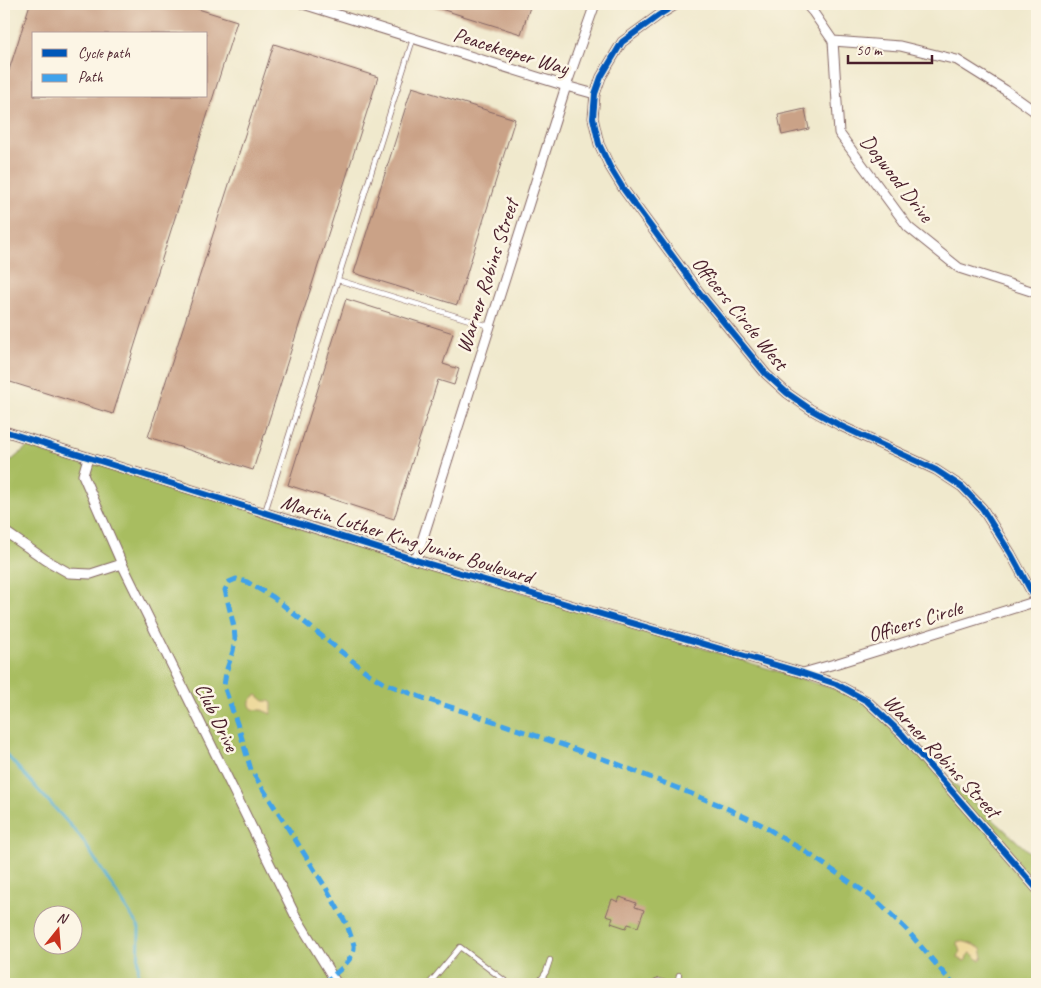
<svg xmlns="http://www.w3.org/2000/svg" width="1041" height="988" font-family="Caveat,sans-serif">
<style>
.green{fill:#a8bd61;stroke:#796e46;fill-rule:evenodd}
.sand{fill:#eeda9e;stroke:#9c7c64}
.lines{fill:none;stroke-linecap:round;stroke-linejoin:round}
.stream{stroke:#50acce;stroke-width:3}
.building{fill:#caa287;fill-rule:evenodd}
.service-casing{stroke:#846664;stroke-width:6}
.minor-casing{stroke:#846664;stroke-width:11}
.service{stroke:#fff;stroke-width:4.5}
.minor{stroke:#fff;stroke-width:9}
.quiet{stroke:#40a2eb;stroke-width:5;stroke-dasharray:10 5;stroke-linecap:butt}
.cycleway-casing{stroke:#fcf5e5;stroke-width:9}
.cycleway{stroke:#0057b8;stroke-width:6}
.labels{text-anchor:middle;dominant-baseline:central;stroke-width:5;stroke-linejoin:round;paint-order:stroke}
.street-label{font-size:21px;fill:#4a1f2b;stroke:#fcf5e5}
</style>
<rect width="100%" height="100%" fill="#fcf5e5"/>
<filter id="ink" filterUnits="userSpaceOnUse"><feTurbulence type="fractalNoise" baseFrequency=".02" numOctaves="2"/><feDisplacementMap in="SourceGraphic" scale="10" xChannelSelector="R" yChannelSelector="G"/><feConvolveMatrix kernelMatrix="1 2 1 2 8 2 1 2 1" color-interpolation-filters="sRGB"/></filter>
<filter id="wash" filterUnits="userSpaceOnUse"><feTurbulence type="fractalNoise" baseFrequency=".0096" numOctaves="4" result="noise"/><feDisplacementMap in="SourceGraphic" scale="20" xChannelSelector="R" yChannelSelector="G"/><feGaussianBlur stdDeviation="1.12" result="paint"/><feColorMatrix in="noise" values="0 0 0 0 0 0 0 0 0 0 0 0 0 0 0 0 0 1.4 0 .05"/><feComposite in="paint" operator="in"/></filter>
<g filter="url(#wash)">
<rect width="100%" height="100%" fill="#f0e9cd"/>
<path class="green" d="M34,441L857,696L1030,853L1037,862V984H4V467ZM42,916H72V946H42Z"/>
<g class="sand">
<path d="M257,695L264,701H269L272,703V710L271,714C269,713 264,711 262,710C260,710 255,710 253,709C246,704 252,697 257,695Z"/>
<path d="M958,941C964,941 976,945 981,949L983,957L980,960L978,959L971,953L967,956L966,960L964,961L958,958L960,951L957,944Z"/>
</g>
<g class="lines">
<path class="stream" d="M4,752L80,836L139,928L138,984"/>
</g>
<g id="blocks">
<g class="building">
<path d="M30,4H182L237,21L113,414L4,380V86ZM34,34H206V96H34Z"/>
<path d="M432,4H531L521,34L431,6Z"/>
<path d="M274,44L378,77L253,470L148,437Z"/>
<path d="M412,87L515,119L457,305L354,273Z"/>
<path d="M805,109L809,129L782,135L778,115Z"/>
<path d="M346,299L453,333L443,364L459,369L454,385L438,380L394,519L288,485Z"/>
<path d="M620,897L636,903L635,907L644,910L638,927L628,924L626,928L611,923L613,918L606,916L612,899L618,902Z"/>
</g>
</g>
</g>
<g filter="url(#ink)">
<use href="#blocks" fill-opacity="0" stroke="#846664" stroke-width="1"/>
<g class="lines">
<defs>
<g id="service">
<path d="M338,280L489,326"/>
<path d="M265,512L413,39"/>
<path d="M429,984L460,947L509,984"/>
<path d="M538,984L546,972L550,960"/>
<path d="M654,984L658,981L669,984"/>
<path d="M677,984L679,975"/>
</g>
<g id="minor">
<path d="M303,4L566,86L595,94"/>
<path d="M677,4L659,15L622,42L601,77L595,94L593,118L599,144L610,167L624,190L699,292L766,374L787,393L810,409L841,426L936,470L962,487L982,508L1011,554L1037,602"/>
<path d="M806,4L813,12L833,41L900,46L957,60L1005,90L1037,113"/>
<path d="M833,41L839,133L908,227L959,268L1037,293"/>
<path d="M4,431L416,560L803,673L836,684L867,701L902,734L1037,889"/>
<path d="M88,458L83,475L122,564L295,915L337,984"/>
<path d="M4,531L46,560L69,573L91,574L122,564"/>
<path d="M416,560L566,86L595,4"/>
<path d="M803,673L838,663L1037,601"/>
</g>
</defs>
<use href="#service" class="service-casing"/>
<use href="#minor" class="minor-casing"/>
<use href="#service" class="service"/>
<use href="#minor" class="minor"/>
<path class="quiet" d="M323,984C333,975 356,960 354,945L347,925L326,888L251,770L240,732L224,686L226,672L233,651L235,639L234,627L225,590L229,582L236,579L247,582L273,597L369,674L384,683L423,698L496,722L612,762L722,806L760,824L806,852L875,899L906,929L953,984"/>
<defs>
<g id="cycleway">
<path d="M677,4L659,15L622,42L601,77L595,94L593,118L599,144L610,167L624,190L699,292L766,374L787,393L810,409L841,426L936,470L962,487L982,508L1011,554L1037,602"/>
<path d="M4,431L416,560L803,673L836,684L867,701L902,734L1037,889"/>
</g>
</defs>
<use href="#cycleway" class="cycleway-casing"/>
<use href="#cycleway" class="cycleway"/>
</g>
</g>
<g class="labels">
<g class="street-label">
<text transform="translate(511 51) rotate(17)">Peacekeeper Way</text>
<text transform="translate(897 178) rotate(52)">Dogwood Drive</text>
<text transform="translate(487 276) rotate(-72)">Warner Robins Street</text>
<text transform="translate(740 313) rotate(51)">Officers Circle West</text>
<text transform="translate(407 539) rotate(17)">Martin Luther King Junior Boulevard</text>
<text transform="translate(915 621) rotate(-17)">Officers Circle</text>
<text transform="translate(217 717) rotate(64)">Club Drive</text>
<text transform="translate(942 756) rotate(47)">Warner Robins Street</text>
</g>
</g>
<rect width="1041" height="988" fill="none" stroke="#fcf5e5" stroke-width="20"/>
<rect x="32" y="32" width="175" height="65" fill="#fcf5e5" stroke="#b59f9b"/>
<rect x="42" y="49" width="25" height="8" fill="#0057b8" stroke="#b59f9b"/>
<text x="78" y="58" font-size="15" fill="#4a1f2b">Cycle path</text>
<rect x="42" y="74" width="25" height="8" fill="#40a2eb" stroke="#b59f9b"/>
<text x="78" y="82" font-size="15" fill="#4a1f2b">Path</text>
<g transform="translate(58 930) rotate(17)"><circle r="24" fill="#fcf5e5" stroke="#b59f9b"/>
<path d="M0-4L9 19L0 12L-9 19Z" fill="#c8321e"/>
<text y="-8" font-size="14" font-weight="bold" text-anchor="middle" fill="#4a1f2b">N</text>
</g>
<path d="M848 55v8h84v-8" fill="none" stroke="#4a1f2b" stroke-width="2.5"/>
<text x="856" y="55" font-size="15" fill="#4a1f2b" stroke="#fcf5e5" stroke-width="4" paint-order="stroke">50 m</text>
</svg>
